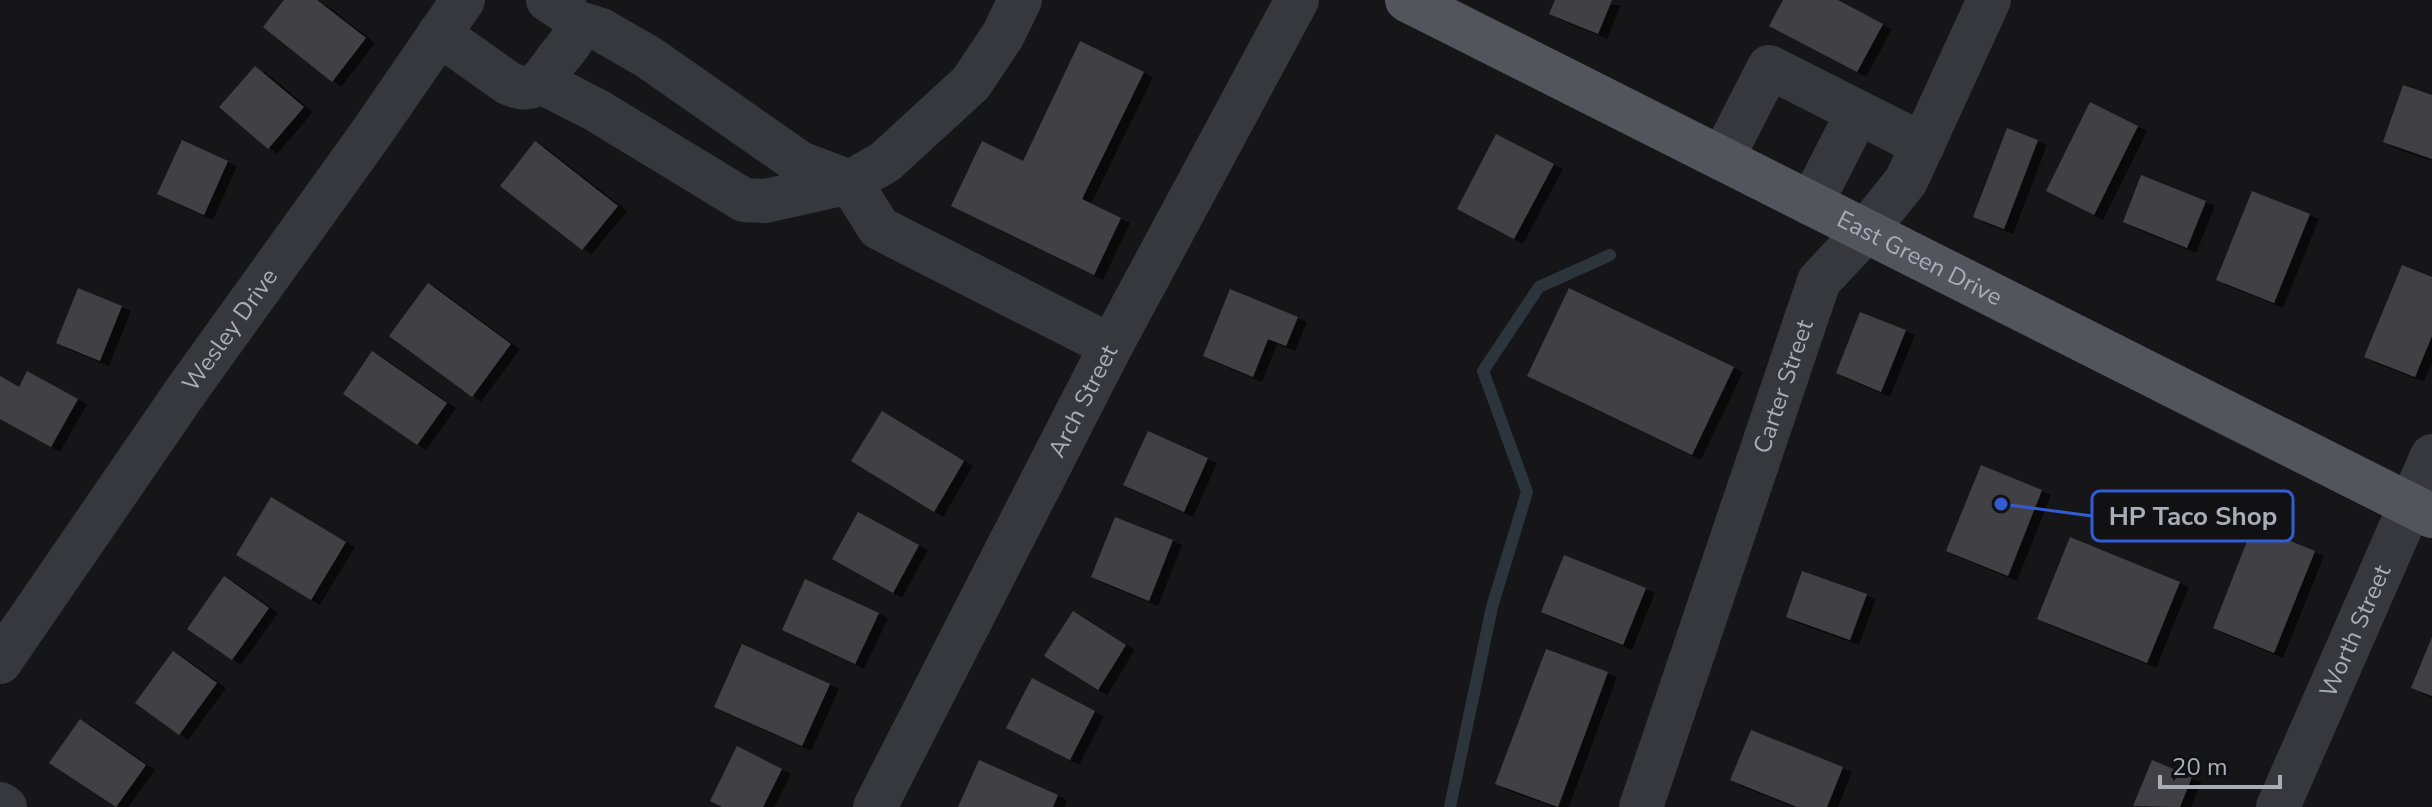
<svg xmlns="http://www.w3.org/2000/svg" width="2432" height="807" font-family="'Nunito Sans',sans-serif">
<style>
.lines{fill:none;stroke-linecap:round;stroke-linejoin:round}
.stream{stroke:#2c353c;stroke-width:12}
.building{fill:#404145;filter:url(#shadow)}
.minor{stroke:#37383d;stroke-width:44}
.major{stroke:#53555c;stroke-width:44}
.labels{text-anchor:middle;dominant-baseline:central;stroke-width:6;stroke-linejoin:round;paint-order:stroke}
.street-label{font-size:24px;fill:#a8adb8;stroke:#111113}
.leader{fill:none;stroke:#325cd3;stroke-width:3}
.callout-dot{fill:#325cd3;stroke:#111113;stroke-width:3}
.callout{fill:#111113;stroke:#325cd3;stroke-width:3}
.callout-label{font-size:26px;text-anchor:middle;font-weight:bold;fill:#a8adb8}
</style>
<defs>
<filter id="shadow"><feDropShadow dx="9" dy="5" stdDeviation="0" flood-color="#0009"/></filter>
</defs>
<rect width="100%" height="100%" fill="#161618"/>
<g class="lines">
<path class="stream" d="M1450,807L1492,607L1527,492L1483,371L1539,287L1610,255"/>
</g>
<g class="building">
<path d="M284,0H317L366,38L332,82L263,27Z"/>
<path d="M1555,0H1612L1598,34L1549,14Z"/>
<path d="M1783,0H1838L1883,24L1857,72L1769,26Z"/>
<path d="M1080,41L1144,72L1082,199L1121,218L1094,275L951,206L982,141L1023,161Z"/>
<path d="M255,66L304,107L268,149L219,107Z"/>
<path d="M2403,85L2432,95V159L2383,142Z"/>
<path d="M2090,102L2138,126L2094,215L2046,191Z"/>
<path d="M2007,128L2038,140L2004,229L1973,217Z"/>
<path d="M1496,134L1554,164L1514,239L1457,209Z"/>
<path d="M182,140L228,161L204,215L157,194Z"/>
<path d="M535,141L618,206L582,250L500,186Z"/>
<path d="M2141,175L2206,201L2187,248L2123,222Z"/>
<path d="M2252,191L2310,214L2274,303L2216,280Z"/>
<path d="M2402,265L2432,277V336L2415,377L2364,357Z"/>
<path d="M428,283L511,344L472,397L389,336Z"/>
<path d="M78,288L122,306L100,361L56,343Z"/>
<path d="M1569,288L1734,367L1692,455L1527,376Z"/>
<path d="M1230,289L1298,317L1286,346L1268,339L1253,377L1203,356Z"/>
<path d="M1860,312L1906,330L1881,392L1836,373Z"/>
<path d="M372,351L447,403L417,445L343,394Z"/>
<path d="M27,371L78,399L51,447L0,419V376L19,387Z"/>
<path d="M882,411L964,461L934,512L851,461Z"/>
<path d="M1148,431L1208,458L1184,512L1123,485Z"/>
<path d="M1981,465L2042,490L2008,576L1946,551Z"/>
<path d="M271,497L346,542L311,600L236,555Z"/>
<path d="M858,512L919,545L893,593L832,559Z"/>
<path d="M1115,517L1173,540L1149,601L1091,577Z"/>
<path d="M2253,526L2315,551L2274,653L2213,628Z"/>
<path d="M2070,537L2180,582L2147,663L2037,619Z"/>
<path d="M1564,555L1646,588L1623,645L1541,612Z"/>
<path d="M1802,571L1867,594L1850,640L1786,617Z"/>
<path d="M224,576L269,608L232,660L187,629Z"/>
<path d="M805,579L879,613L855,664L782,630Z"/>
<path d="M1073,611L1126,645L1098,690L1044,656Z"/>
<path d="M2432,637V696L2411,688Z"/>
<path d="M742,644L830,684L802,746L714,707Z"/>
<path d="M1546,649L1608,672L1558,807L1495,784Z"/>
<path d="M173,651L217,683L179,735L135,703Z"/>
<path d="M1032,678L1095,711L1070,760L1006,728Z"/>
<path d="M80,719L146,765L116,807L49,763Z"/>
<path d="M1751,730L1843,767L1827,807H1797L1730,780Z"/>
<path d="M737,746L782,769L763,807H722L710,801Z"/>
<path d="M979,760L1058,795L1053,807H958Z"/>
<path d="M2152,760L2192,777L2180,807L2133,806Z"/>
</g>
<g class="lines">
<g class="minor">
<path d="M576,22L601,30L648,57L800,163L850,182L879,228L1111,346"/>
<path d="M439,34L508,83C535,96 544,78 558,58C565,50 572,42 576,32C576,15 561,9 548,0"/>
<path d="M541,82L596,110L744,200L765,201L850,182L885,162L971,83L1003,35L1020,0"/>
<path d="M1722,159L1769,67L1923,145"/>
<path d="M1811,204L1858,112"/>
<path id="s1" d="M0,662L186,391L370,135L463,0"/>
<path d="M0,804L5,807"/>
<path id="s2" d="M875,807L1111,346L1297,0"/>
<path id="s3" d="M1641,807L1819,281L1865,232L1906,181L1989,0"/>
<path id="s4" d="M2278,807L2432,456"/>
</g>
<path class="major" id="s5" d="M1407,0L2432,516"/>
</g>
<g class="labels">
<g class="street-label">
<text stroke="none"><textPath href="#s5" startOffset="574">East Green Drive</textPath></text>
<text stroke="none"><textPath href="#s1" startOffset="404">Wesley Drive</textPath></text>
<text stroke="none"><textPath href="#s3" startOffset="444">Carter Street</textPath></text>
<text stroke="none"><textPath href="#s2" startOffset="456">Arch Street</textPath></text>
<text stroke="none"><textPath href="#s4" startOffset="192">Worth Street</textPath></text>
</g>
</g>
<path class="leader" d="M2001 504L2092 516"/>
<circle class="callout-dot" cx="2001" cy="504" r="8"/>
<rect class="callout" x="2092" y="491" width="201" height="50" rx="8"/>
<g class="callout-label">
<text x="2193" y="525">HP Taco Shop</text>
</g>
<path d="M2160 775v12h120v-12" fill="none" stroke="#a8adb8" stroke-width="4"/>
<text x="2172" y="775" font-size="24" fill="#a8adb8" stroke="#111113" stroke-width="6" paint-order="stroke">20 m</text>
</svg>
